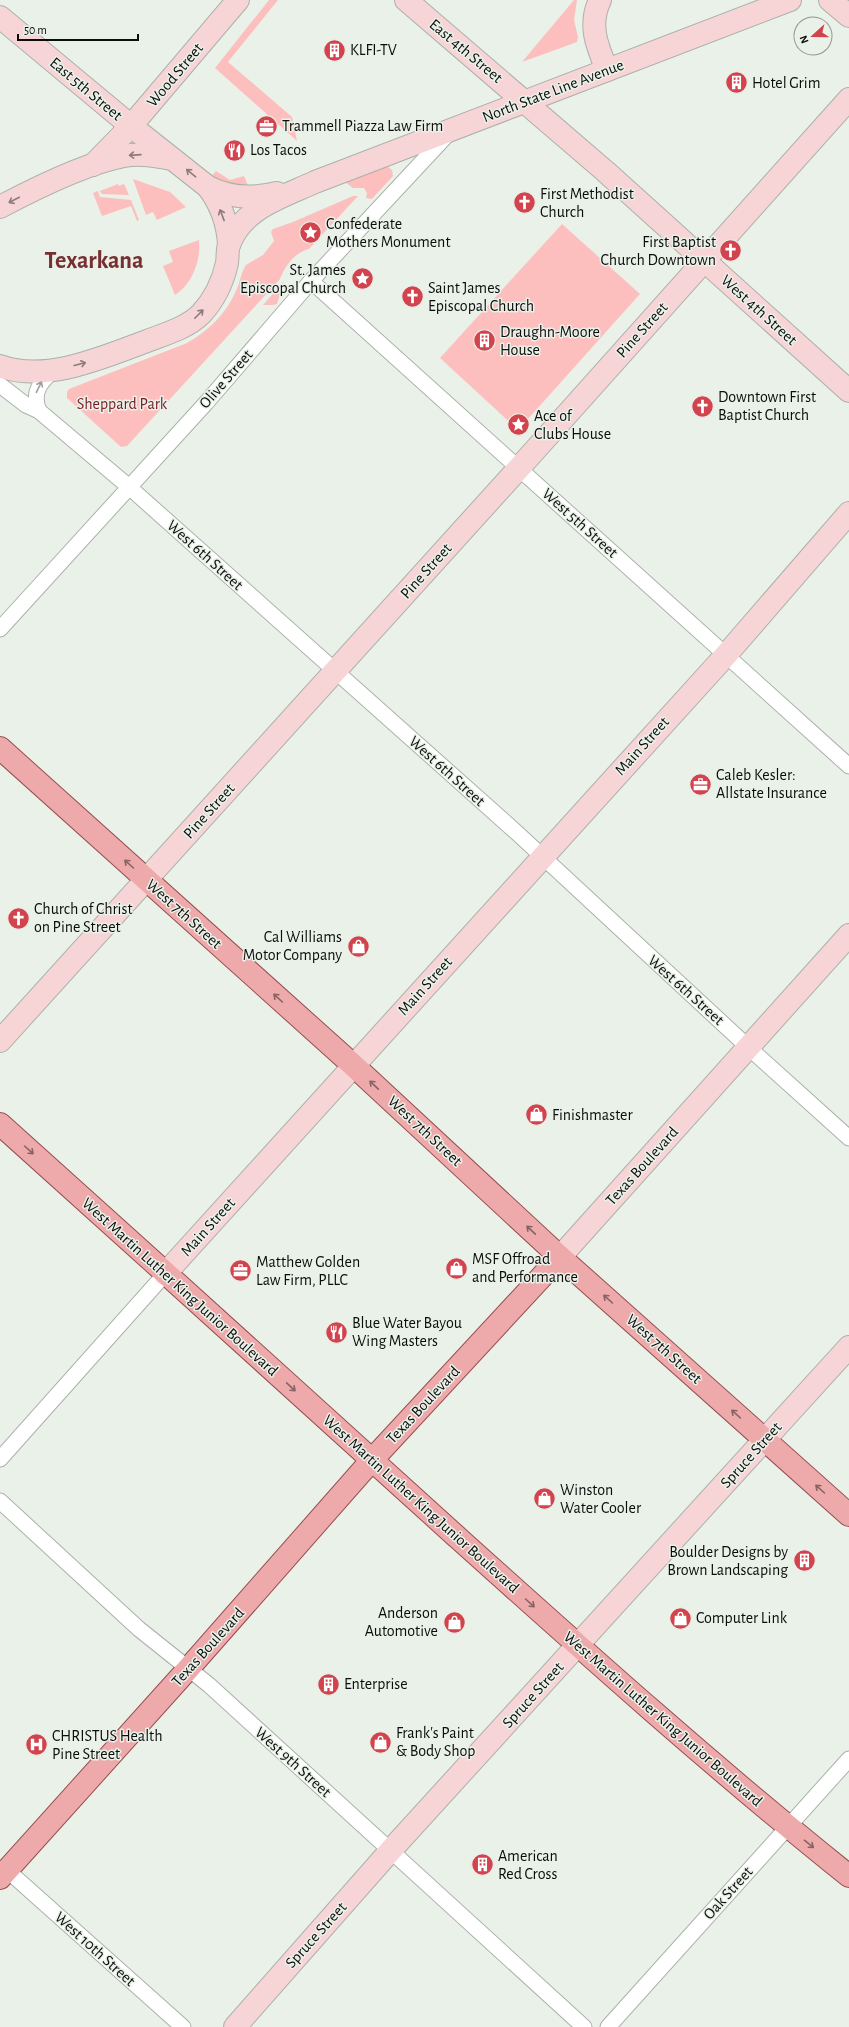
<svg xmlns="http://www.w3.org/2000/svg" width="849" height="2027" font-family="'Alegreya Sans',sans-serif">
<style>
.green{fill:#fdbfbd}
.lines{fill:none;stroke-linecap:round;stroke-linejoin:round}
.street-casing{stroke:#abb1aa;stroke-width:17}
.secondary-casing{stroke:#abb1aa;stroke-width:24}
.primary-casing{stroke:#974e4f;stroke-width:24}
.street{stroke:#fff;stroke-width:15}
.secondary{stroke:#f7d4d5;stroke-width:22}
.primary{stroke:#eeaaab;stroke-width:22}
.oneway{stroke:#8d7a7a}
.oneway2{stroke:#9d9e9d}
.oneway3{stroke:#886363}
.labels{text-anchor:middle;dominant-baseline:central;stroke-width:3;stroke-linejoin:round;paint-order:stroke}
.poi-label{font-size:16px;fill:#0b0d0b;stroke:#eaf1e9;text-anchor:start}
.street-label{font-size:16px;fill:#0b0d0b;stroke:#eaf1e9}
.park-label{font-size:16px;fill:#751b24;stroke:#eaf1e9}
.town-label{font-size:24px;font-weight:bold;fill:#773032;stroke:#eaf1e9}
</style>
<rect width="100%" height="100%" fill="#eaf1e9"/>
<g class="green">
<path d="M269,0H278L228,62L292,117L297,141L215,68Z"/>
<path d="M574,0H577L574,20L578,37L577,42L522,62Z"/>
<path d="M386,165L392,170L393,176L372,199L366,198L367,193L364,188H353L345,182Z"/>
<path d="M216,171L230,180L244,176L248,186L227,184L211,177Z"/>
<path d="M133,179L170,192L186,207L157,220L153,212L146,215Z"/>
<path d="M118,184L119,186L124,184L129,195L102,194L100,191Z"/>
<path d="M98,191L100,197L131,200L139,220L137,221L131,206L102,216L93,193Z"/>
<path d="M353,196H358L309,249C295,252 285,266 280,279L127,446L121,447L67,398V392L69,389L187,343C208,331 226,314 236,291C240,283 241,272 246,265L263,255L274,241L271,232L273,229L293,222Z"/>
<path d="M562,224L640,294L518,430L440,358Z"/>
<path d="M199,240C201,260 193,283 175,295L163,266L173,262L169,251Z"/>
<path d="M284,281L277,304L273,305H263Z"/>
</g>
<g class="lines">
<defs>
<g id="street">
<path d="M311,281L849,766"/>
<path d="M0,385L26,405L39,411L128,486L516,832L748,1047L849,1138"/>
<path d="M39,411C31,392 41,381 55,369"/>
<path d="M0,629L206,403L311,281L449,133"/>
<path d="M0,1459L165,1274"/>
<path d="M0,1501L139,1629L209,1685L584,2027"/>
<path d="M7,1870L183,2027"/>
<path d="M608,2027L849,1759"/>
</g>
<g id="secondary">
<path d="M406,0L605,171L849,391"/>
<path d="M600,0C588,25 597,46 607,70"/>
<path d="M830,0L849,16"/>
<path d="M0,17L131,126L208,187C230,198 253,199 277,193"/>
<path d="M93,165L131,126L238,0"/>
<path d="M208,187C220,203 228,224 229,245"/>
<path d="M0,207C34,189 87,163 124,156C140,153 156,156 172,159"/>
<path d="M0,366C46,383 104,357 147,341C165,334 187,328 201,314C214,300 223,281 227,263C228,257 227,250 229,245C242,208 283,197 315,182L790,0"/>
<path d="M0,1041L519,468L849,99"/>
<path d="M560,1257L849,935"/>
<path d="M165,1274L726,655L849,513"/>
<path d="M235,2027L391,1850L849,1347"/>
</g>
<g id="primary">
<path d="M0,748L354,1066L560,1257L849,1515"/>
<path d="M0,1124C153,1261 304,1399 457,1537C585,1652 714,1768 849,1876"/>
<path d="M0,1878L188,1669L371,1461L560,1257"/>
</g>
</defs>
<use href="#street" class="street-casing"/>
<use href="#secondary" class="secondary-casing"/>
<use href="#primary" class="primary-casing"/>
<use href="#street" class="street"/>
<use href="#secondary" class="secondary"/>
<use href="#primary" class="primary"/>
</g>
<defs><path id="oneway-shaft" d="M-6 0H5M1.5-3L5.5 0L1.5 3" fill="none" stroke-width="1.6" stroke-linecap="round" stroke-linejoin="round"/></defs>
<g class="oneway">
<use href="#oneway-shaft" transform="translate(135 155) rotate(176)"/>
<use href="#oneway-shaft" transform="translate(191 173) rotate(-141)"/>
<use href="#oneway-shaft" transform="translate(14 200) rotate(153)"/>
<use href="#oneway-shaft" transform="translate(222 215) rotate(-111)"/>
<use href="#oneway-shaft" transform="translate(199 314) rotate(-45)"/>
<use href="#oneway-shaft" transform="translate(80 364) rotate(-14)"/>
</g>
<use class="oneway2" href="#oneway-shaft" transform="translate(39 387) rotate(-64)"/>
<g class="oneway3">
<use href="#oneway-shaft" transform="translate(129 864) rotate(-138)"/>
<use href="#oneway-shaft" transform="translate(278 998) rotate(-138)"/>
<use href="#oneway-shaft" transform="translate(374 1085) rotate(-137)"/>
<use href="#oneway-shaft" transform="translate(29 1150) rotate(42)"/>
<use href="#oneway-shaft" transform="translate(531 1230) rotate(-137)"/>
<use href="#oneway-shaft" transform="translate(608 1299) rotate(-138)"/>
<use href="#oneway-shaft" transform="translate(291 1387) rotate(43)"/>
<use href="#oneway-shaft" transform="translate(736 1414) rotate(-138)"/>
<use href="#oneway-shaft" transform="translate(820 1489) rotate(-138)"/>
<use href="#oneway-shaft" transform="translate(530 1603) rotate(42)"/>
<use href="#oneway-shaft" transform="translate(809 1844) rotate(39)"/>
</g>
<defs>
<symbol id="building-disc" viewBox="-11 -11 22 22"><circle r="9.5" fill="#d3434e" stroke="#eaf1e9"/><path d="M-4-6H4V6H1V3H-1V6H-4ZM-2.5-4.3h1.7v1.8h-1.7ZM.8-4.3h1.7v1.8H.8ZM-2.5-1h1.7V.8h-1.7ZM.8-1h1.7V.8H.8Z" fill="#fff"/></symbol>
<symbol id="office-disc" viewBox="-11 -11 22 22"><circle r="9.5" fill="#d3434e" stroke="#eaf1e9"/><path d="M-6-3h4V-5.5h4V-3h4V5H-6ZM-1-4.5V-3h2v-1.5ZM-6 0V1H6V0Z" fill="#fff"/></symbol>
<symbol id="restaurant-disc" viewBox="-11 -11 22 22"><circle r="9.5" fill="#d3434e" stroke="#eaf1e9"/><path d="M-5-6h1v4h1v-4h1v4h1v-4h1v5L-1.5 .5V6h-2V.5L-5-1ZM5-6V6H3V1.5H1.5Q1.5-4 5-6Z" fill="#fff"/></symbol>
<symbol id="church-disc" viewBox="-11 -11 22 22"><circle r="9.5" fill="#d3434e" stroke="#eaf1e9"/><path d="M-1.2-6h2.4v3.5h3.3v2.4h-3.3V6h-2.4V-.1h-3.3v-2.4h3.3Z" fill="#fff"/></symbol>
<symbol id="sight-disc" viewBox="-11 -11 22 22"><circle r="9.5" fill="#d3434e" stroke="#eaf1e9"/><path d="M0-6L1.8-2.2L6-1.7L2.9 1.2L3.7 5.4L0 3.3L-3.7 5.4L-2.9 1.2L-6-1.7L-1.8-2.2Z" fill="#fff"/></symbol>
<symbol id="shop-disc" viewBox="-11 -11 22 22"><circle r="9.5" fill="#d3434e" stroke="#eaf1e9"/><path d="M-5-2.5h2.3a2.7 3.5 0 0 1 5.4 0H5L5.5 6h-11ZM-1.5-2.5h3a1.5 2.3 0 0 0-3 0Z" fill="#fff"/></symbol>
<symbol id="hospital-disc" viewBox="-11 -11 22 22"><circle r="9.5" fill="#d3434e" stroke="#eaf1e9"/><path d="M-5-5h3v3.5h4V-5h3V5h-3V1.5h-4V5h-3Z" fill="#fff"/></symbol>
</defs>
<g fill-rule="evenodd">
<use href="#building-disc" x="322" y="38" width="25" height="25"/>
<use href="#building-disc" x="724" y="70" width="25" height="25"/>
<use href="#office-disc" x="254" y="114" width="25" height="25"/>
<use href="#restaurant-disc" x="222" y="138" width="25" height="25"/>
<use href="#church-disc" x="512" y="190" width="25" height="25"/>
<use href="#sight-disc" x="298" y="220" width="25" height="25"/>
<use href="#church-disc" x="718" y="238" width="25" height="25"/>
<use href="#sight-disc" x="350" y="266" width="25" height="25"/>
<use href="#church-disc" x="400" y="284" width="25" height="25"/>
<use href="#building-disc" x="472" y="328" width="25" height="25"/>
<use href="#church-disc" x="690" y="394" width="25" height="25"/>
<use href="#sight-disc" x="506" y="412" width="25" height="25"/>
<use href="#office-disc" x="688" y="772" width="25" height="25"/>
<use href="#church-disc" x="6" y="906" width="25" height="25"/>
<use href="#shop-disc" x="346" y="934" width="25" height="25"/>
<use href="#shop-disc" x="524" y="1102" width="25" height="25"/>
<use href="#shop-disc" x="444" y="1256" width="25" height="25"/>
<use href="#office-disc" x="228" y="1258" width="25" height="25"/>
<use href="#restaurant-disc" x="324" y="1320" width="25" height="25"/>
<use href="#shop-disc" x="532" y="1486" width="25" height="25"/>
<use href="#building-disc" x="792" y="1548" width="25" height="25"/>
<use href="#shop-disc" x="668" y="1606" width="25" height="25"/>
<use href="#shop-disc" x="442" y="1610" width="25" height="25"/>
<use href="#building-disc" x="316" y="1672" width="25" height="25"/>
<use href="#shop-disc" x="368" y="1730" width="25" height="25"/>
<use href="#hospital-disc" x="24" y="1732" width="25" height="25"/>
<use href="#building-disc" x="470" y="1852" width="25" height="25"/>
</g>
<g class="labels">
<g class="poi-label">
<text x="350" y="50">KLFI-TV</text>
<text x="752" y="83">Hotel Grim</text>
<text x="282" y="126">Trammell Piazza Law Firm</text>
<text x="250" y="150">Los Tacos</text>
<text x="540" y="194">First Methodist<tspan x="540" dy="18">Church</tspan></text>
<text x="326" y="224">Confederate<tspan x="326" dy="18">Mothers Monument</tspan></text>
<text x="716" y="242" text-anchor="end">First Baptist<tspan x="716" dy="18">Church Downtown</tspan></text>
<text x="346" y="270" text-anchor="end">St. James<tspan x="346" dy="18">Episcopal Church</tspan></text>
<text x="428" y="288">Saint James<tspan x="428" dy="18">Episcopal Church</tspan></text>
<text x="500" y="332">Draughn-Moore<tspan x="500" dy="18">House</tspan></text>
<text x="718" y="397">Downtown First<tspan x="718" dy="18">Baptist Church</tspan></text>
<text x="534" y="416">Ace of<tspan x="534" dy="18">Clubs House</tspan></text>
<text x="716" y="775">Caleb Kesler:<tspan x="716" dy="18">Allstate Insurance</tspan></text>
<text x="34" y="909">Church of Christ<tspan x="34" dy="18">on Pine Street</tspan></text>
<text x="342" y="937" text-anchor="end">Cal Williams<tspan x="342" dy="18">Motor Company</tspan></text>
<text x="552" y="1115">Finishmaster</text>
<text x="472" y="1259">MSF Offroad<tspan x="472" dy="18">and Performance</tspan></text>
<text x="256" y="1262">Matthew Golden<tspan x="256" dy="18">Law Firm, PLLC</tspan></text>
<text x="352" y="1323">Blue Water Bayou<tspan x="352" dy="18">Wing Masters</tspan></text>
<text x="560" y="1490">Winston<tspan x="560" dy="18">Water Cooler</tspan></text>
<text x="788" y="1552" text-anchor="end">Boulder Designs by<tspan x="788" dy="18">Brown Landscaping</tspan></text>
<text x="438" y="1613" text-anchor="end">Anderson<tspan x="438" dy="18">Automotive</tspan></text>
<text x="696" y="1618">Computer Link</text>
<text x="344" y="1684">Enterprise</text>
<text x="396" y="1733">Frank's Paint<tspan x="396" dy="18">&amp; Body Shop</tspan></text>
<text x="52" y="1736">CHRISTUS Health<tspan x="52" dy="18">Pine Street</tspan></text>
<text x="498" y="1856">American<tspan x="498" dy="18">Red Cross</tspan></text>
</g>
<g class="street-label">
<text transform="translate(466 51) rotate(40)">East 4th Street</text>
<text transform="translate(175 75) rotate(-50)">Wood Street</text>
<text transform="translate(86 89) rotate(40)">East 5th Street</text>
<text transform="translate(553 91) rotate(-21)">North State Line Avenue</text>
<text transform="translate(759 310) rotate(42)">West 4th Street</text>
<text transform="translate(642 330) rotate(-48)">Pine Street</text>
<text transform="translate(226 379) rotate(-49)">Olive Street</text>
<text transform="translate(580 523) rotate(42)">West 5th Street</text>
<text transform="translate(205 555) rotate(42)">West 6th Street</text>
<text transform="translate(426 571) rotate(-48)">Pine Street</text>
<text transform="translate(642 746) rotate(-48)">Main Street</text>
<text transform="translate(447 771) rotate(42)">West 6th Street</text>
<text transform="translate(209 811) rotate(-48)">Pine Street</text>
<text transform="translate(184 914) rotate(42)">West 7th Street</text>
<text transform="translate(425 986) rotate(-48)">Main Street</text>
<text transform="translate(686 990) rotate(42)">West 6th Street</text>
<text transform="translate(425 1131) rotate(43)">West 7th Street</text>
<text transform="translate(642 1166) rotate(-48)">Texas Boulevard</text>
<text transform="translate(208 1227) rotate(-48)">Main Street</text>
<text transform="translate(180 1287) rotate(42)">West Martin Luther King Junior Boulevard</text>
<text transform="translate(664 1349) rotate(42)">West 7th Street</text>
<text transform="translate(423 1405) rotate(-47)">Texas Boulevard</text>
<text transform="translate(751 1455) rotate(-48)">Spruce Street</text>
<text transform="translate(421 1504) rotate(42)">West Martin Luther King Junior Boulevard</text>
<text transform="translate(208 1647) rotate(-48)">Texas Boulevard</text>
<text transform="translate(533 1695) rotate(-48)">Spruce Street</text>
<text transform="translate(663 1719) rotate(41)">West Martin Luther King Junior Boulevard</text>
<text transform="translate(293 1762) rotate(42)">West 9th Street</text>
<text transform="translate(728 1893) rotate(-48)">Oak Street</text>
<text transform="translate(316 1935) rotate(-48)">Spruce Street</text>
<text transform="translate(95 1949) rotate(42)">West 10th Street</text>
</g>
<g class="park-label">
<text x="122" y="404">Sheppard Park</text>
</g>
<g class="town-label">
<text x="94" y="261">Texarkana</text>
</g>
</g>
<g transform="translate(813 36) rotate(249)"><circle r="19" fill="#eaf1e9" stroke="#919690"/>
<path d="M0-3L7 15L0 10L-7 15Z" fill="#d3434e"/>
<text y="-6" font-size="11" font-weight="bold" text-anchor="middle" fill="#0b0d0b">N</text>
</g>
<path d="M18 34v6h120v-6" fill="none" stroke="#0b0d0b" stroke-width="2"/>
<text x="24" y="34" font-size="12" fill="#0b0d0b" stroke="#eaf1e9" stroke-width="3" paint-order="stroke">50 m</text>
</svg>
